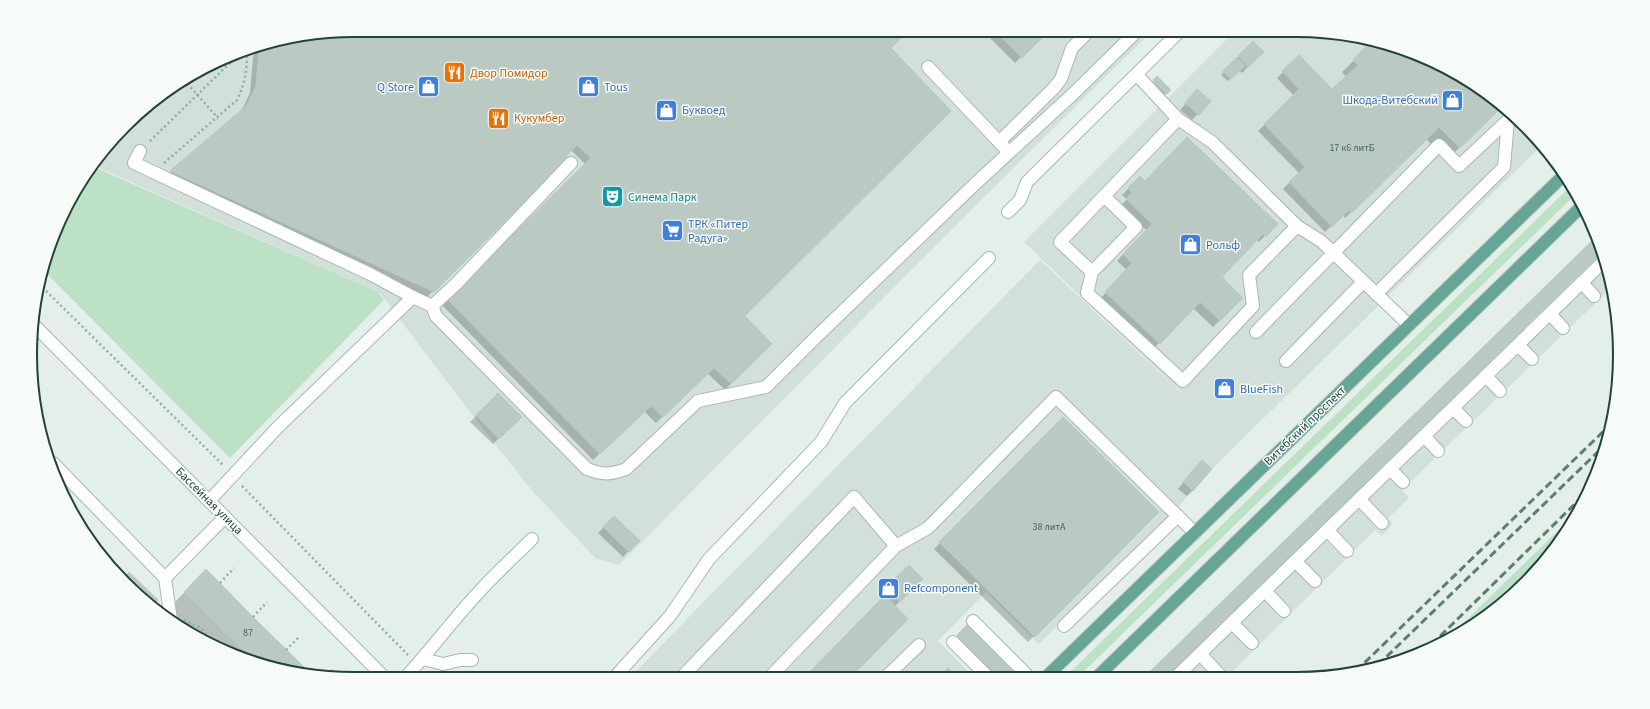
<svg xmlns="http://www.w3.org/2000/svg" width="1650" height="709" font-family="'Source Sans 3',sans-serif">
<style>
.built{fill:#d3dfd9}
.green{fill:#bde1c6}
.shadow{fill:#0003}
.building{fill:#bacac3;stroke:#b7c9c1}
.lines{fill:none;stroke-linecap:round;stroke-linejoin:round}
.minor-casing{stroke:#a7b8b1;stroke-width:14}
.major-casing{stroke:#c1cac8;stroke-width:14}
.path{stroke:#84b4a5;stroke-width:2.5;stroke-dasharray:2 3;stroke-linecap:butt}
.minor{stroke:#fff;stroke-width:12}
.major{stroke:#67a696;stroke-width:12}
.rail{stroke:#5e7d74;stroke-width:3;stroke-dasharray:8 4;stroke-linecap:butt}
.labels{text-anchor:middle;dominant-baseline:central;stroke-width:3;stroke-linejoin:round;paint-order:stroke}
.number-label{font-size:10px;fill:#49645c}
.food-label{font-size:12px;fill:#c56008;stroke:#f6fbf8;text-anchor:start}
.shop-label{font-size:12px;fill:#366cbe;stroke:#f6fbf8;text-anchor:start}
.culture-label{font-size:12px;fill:#0d838f;stroke:#f6fbf8;text-anchor:start}
.street-label{font-size:12px;fill:#234239;stroke:#f6fbf8}
.rim{fill:none;stroke:#234239;stroke-width:2}
</style>
<rect width="100%" height="100%" fill="#e5efea"/>
<g class="built">
<path d="M354,30H1153L973,208L619,565L595,558L530,488L466,407L380,293L95,166L141,110L192,73L250,47Z"/>
<path d="M1236,30H1296L1400,47L1458,74L1510,111L1542,145L1212,469L1180,505L1039,644L986,592L938,641L974,677L629,678L1040,260L1230,439L1024,242Z"/>
<path d="M1597,238L1609,271L1612,287L1402,490L1409,498L1388,518L1393,524L1382,536L1375,530L1227,677H1143Z"/>
</g>
<g class="green">
<path d="M94,167L378,292L384,300L230,458L44,271L73,192Z"/>
<path d="M1571,186L1576,194L1078,677H1065Z"/>
<path d="M1577,512L1565,535L1493,612L1448,638Z"/>
</g>
<g class="shadow">
<path d="M354,30L889,48L743,316L770,344L725,390L707,373L656,423L644,411L593,460L442,305L586,165L571,150L564,156L566,158L427,297L165,177L241,112L250,93L254,47Z"/>
<path d="M982,30H1048L1015,63Z"/>
<path d="M1253,42L1263,52L1242,73L1239,70L1228,81L1221,75Z"/>
<path d="M1372,43L1400,47L1458,74L1502,105L1447,160L1426,139L1345,218L1343,215L1325,232L1283,189L1299,173L1258,131L1294,96L1277,78L1299,57L1332,91L1346,77L1342,72Z"/>
<path d="M1157,78L1170,90L1164,96L1151,84Z"/>
<path d="M1192,97L1210,101L1192,120L1180,110Z"/>
<path d="M1140,177L1145,182L1276,224L1259,242L1256,239L1220,277L1241,298L1213,327L1193,308L1153,349L1100,299L1127,270L1117,261L1146,230L1121,206L1127,199L1122,195Z"/>
<path d="M498,394L520,417L493,444L470,422Z"/>
<path d="M1063,419L1157,512L1028,642L934,549Z"/>
<path d="M1196,467L1193,490L1187,496L1178,489Z"/>
<path d="M614,517L638,541L623,557L598,533Z"/>
<path d="M909,566L922,579L895,606L880,595Z"/>
<path d="M206,571L307,671L250,662L184,627L167,610Z"/>
<path d="M967,626L1017,676L1016,677H993L955,639Z"/>
</g>
<g class="building">
<path d="M354,30H909L891,48L951,111L745,316L772,344L731,384L714,368L663,417L651,406L600,454L447,299L591,158L577,145L566,156L568,158L434,292L170,171L246,106L256,86L259,46Z"/>
<path d="M994,30H1050L1022,58Z"/>
<path d="M1253,41L1264,52L1248,67L1238,56Z"/>
<path d="M1370,42L1400,47L1458,74L1503,106L1460,148L1406,94L1371,129L1332,89L1358,65L1353,60Z"/>
<path d="M1299,55L1371,129L1406,94L1439,127L1352,213L1349,210L1332,227L1289,182L1305,167L1264,124L1299,89L1282,71Z"/>
<path d="M1237,57L1245,66L1231,79L1223,71Z"/>
<path d="M1157,76L1171,90L1167,94L1153,80Z"/>
<path d="M1197,89L1211,101L1199,115L1185,103Z"/>
<path d="M1187,137L1278,224L1266,237L1263,234L1222,277L1243,298L1220,321L1200,302L1160,344L1105,292L1132,263L1123,254L1152,224L1126,199L1132,193L1128,188L1140,176L1145,181Z"/>
<path d="M1596,237L1602,252L1166,677H1145Z"/>
<path d="M498,393L522,417L499,439L476,415Z"/>
<path d="M1063,417L1159,512L1035,637L939,542Z"/>
<path d="M1202,460L1212,469L1193,491L1183,482Z"/>
<path d="M73,516L101,544L97,547L126,575L129,572L158,600L154,604L164,615L157,612L110,568Z"/>
<path d="M614,516L640,541L629,552L603,527Z"/>
<path d="M909,565L923,579L900,602L885,588Z"/>
<path d="M206,569L253,617L308,671L255,662L184,592Z"/>
<path d="M885,595L908,619L850,678H804Z"/>
<path d="M967,625L1019,676L1018,677H999L957,635Z"/>
<path d="M948,668L957,677H939Z"/>
</g>
<g class="lines">
<defs>
<g id="minor">
<path d="M928,67L1004,147"/>
<path d="M1137,75L1178,119"/>
<path d="M999,142L1053,89L1061,79L1072,48L1090,30"/>
<path d="M140,151L134,163L370,274L413,297L278,427L209,501"/>
<path d="M1104,196L1178,119L1212,142L1297,226L1321,241L1409,325"/>
<path d="M1008,212L1020,200L1027,182L1181,30"/>
<path d="M1092,272L1060,242L1104,196L1136,227L1092,272L1087,293L1183,381L1253,306L1249,275L1297,226"/>
<path d="M1582,283L1594,296"/>
<path d="M413,297L432,306L436,316L587,469C603,475 610,475 626,469L698,401L766,387L814,339L975,184L1074,93L1138,30"/>
<path d="M432,306L455,285L571,163"/>
<path d="M1550,314L1563,328"/>
<path d="M33,324L386,679"/>
<path d="M1256,332L1439,145L1459,166L1508,120L1504,167L1376,294"/>
<path d="M1518,345L1532,359"/>
<path d="M1286,361L1363,282"/>
<path d="M1486,376L1500,391"/>
<path d="M1453,408L1466,421"/>
<path d="M1424,436L1438,451"/>
<path d="M53,463L165,578L171,620"/>
<path d="M1390,469L1403,482"/>
<path d="M1359,499L1382,523"/>
<path d="M1327,530L1347,551"/>
<path d="M1295,561L1315,581"/>
<path d="M165,578L225,517"/>
<path d="M1265,591L1284,611"/>
<path d="M973,621L1029,677"/>
<path d="M1232,623L1252,643"/>
<path d="M1064,626L1178,516"/>
<path d="M953,642L988,677"/>
<path d="M1200,654L1220,675"/>
<path d="M423,659L443,664L460,660H472"/>
<path d="M886,677L919,645"/>
<path d="M1176,677L1605,260"/>
<path d="M614,678L670,616L709,559L821,442L845,403L989,258"/>
<path d="M681,678L854,497L896,546L928,528L1056,397L1195,533"/>
<path d="M769,678L896,546"/>
<path d="M404,679C430,651 452,621 478,593C495,574 514,557 532,539"/>
</g>
<g id="major">
<path d="M1046,677L1564,175"/>
<path d="M1097,677L1583,205"/>
</g>
</defs>
<use href="#minor" class="minor-casing"/>
<use href="#major" class="major-casing"/>
<g class="path">
<path d="M184,80L218,118"/>
<path d="M150,141L237,56L246,50"/>
<path d="M164,163L237,100C246,82 247,68 247,49"/>
<path d="M73,194L84,179"/>
<path d="M39,284L224,466"/>
<path d="M242,486L408,655"/>
<path d="M220,583L234,568"/>
<path d="M253,617L267,602"/>
<path d="M184,620L201,628L211,641"/>
<path d="M286,650L300,636"/>
<path d="M328,675L333,670"/>
</g>
<use href="#minor" class="minor"/>
<use href="#major" class="major"/>
<g class="rail">
<path d="M1423,653L1585,494"/>
<path d="M1378,665L1606,444"/>
<path d="M1356,671L1611,424"/>
</g>
</g>
<defs>
<symbol id="restaurant-square" viewBox="-11 -11 22 22"><rect x="-9" y="-9" width="18" height="18" rx="4" fill="#e8710a" stroke="#f6fbf8"/><path d="M-5-6h1v4h1v-4h1v4h1v-4h1v5L-1.5 .5V6h-2V.5L-5-1ZM5-6V6H3V1.5H1.5Q1.5-4 5-6Z" fill="#fff"/></symbol>
<symbol id="shop-square" viewBox="-11 -11 22 22"><rect x="-9" y="-9" width="18" height="18" rx="4" fill="#3f7fe0" stroke="#f6fbf8"/><path d="M-5-2.5h2.3a2.7 3.5 0 0 1 5.4 0H5L5.5 6h-11ZM-1.5-2.5h3a1.5 2.3 0 0 0-3 0Z" fill="#fff"/></symbol>
<symbol id="theatre-square" viewBox="-11 -11 22 22"><rect x="-9" y="-9" width="18" height="18" rx="4" fill="#0f9aa8" stroke="#f6fbf8"/><path d="M-5-5.5Q0-4 5-5.5V0Q5 5 0 6Q-5 5-5 0ZM-3.3-2.5H-1v1.5H-3.3ZM1-2.5H3.3v1.5H1ZM-2.8 1Q0 5.5 2.8 1Z" fill="#fff"/></symbol>
<symbol id="supermarket-square" viewBox="-11 -11 22 22"><rect x="-9" y="-9" width="18" height="18" rx="4" fill="#3f7fe0" stroke="#f6fbf8"/><path d="M-6-5.5h2.5l.6 2H6L4.5 2H-2.5L-4.4-4H-6ZM-1.5 3.2a1.3 1.3 0 1 0 .1 0ZM3 3.2a1.3 1.3 0 1 0 .1 0Z" fill="#fff"/></symbol>
</defs>
<g fill-rule="evenodd">
<use href="#restaurant-square" x="442" y="60" width="25" height="25"/>
<use href="#shop-square" x="416" y="74" width="25" height="25"/>
<use href="#shop-square" x="576" y="74" width="25" height="25"/>
<use href="#shop-square" x="1440" y="88" width="25" height="25"/>
<use href="#shop-square" x="654" y="98" width="25" height="25"/>
<use href="#restaurant-square" x="486" y="106" width="25" height="25"/>
<use href="#theatre-square" x="600" y="184" width="25" height="25"/>
<use href="#supermarket-square" x="660" y="218" width="25" height="25"/>
<use href="#shop-square" x="1178" y="232" width="25" height="25"/>
<use href="#shop-square" x="1212" y="376" width="25" height="25"/>
<use href="#shop-square" x="876" y="576" width="25" height="25"/>
</g>
<g class="labels">
<g class="number-label">
<text x="1352" y="148">17 к6 литБ</text>
<text x="1049" y="527">38 литА</text>
<text x="248" y="633">87</text>
</g>
<g class="food-label">
<text x="470" y="73">Двор Помидор</text>
<text x="514" y="118">Кукумбер</text>
</g>
<g class="shop-label">
<text x="414" y="87" text-anchor="end">Q Store</text>
<text x="604" y="87">Tous</text>
<text x="1438" y="100" text-anchor="end">Шкода-Витебский</text>
<text x="682" y="110">Буквоед</text>
<text x="688" y="224">ТРК «Питер<tspan x="688" dy="14">Радуга»</tspan></text>
<text x="1206" y="245">Рольф</text>
<text x="1240" y="389">BlueFish</text>
<text x="904" y="588">Refcomponent</text>
</g>
<g class="culture-label">
<text x="628" y="197">Синема Парк</text>
</g>
<g class="street-label">
<text transform="translate(1305 426) rotate(-44)">Витебский проспект</text>
<text transform="translate(209 501) rotate(45)">Бассейная улица</text>
</g>
</g>
<path d="M0 0H1650V709H0ZM354 37H1296A317 317 0 0 1 1613 354V355A317 317 0 0 1 1296 672H354A317 317 0 0 1 37 355V354A317 317 0 0 1 354 37Z" fill="#f6fbf8" fill-rule="evenodd"/>
<path class="rim" d="M354 37H1296A317 317 0 0 1 1613 354V355A317 317 0 0 1 1296 672H354A317 317 0 0 1 37 355V354A317 317 0 0 1 354 37Z"/>
</svg>
